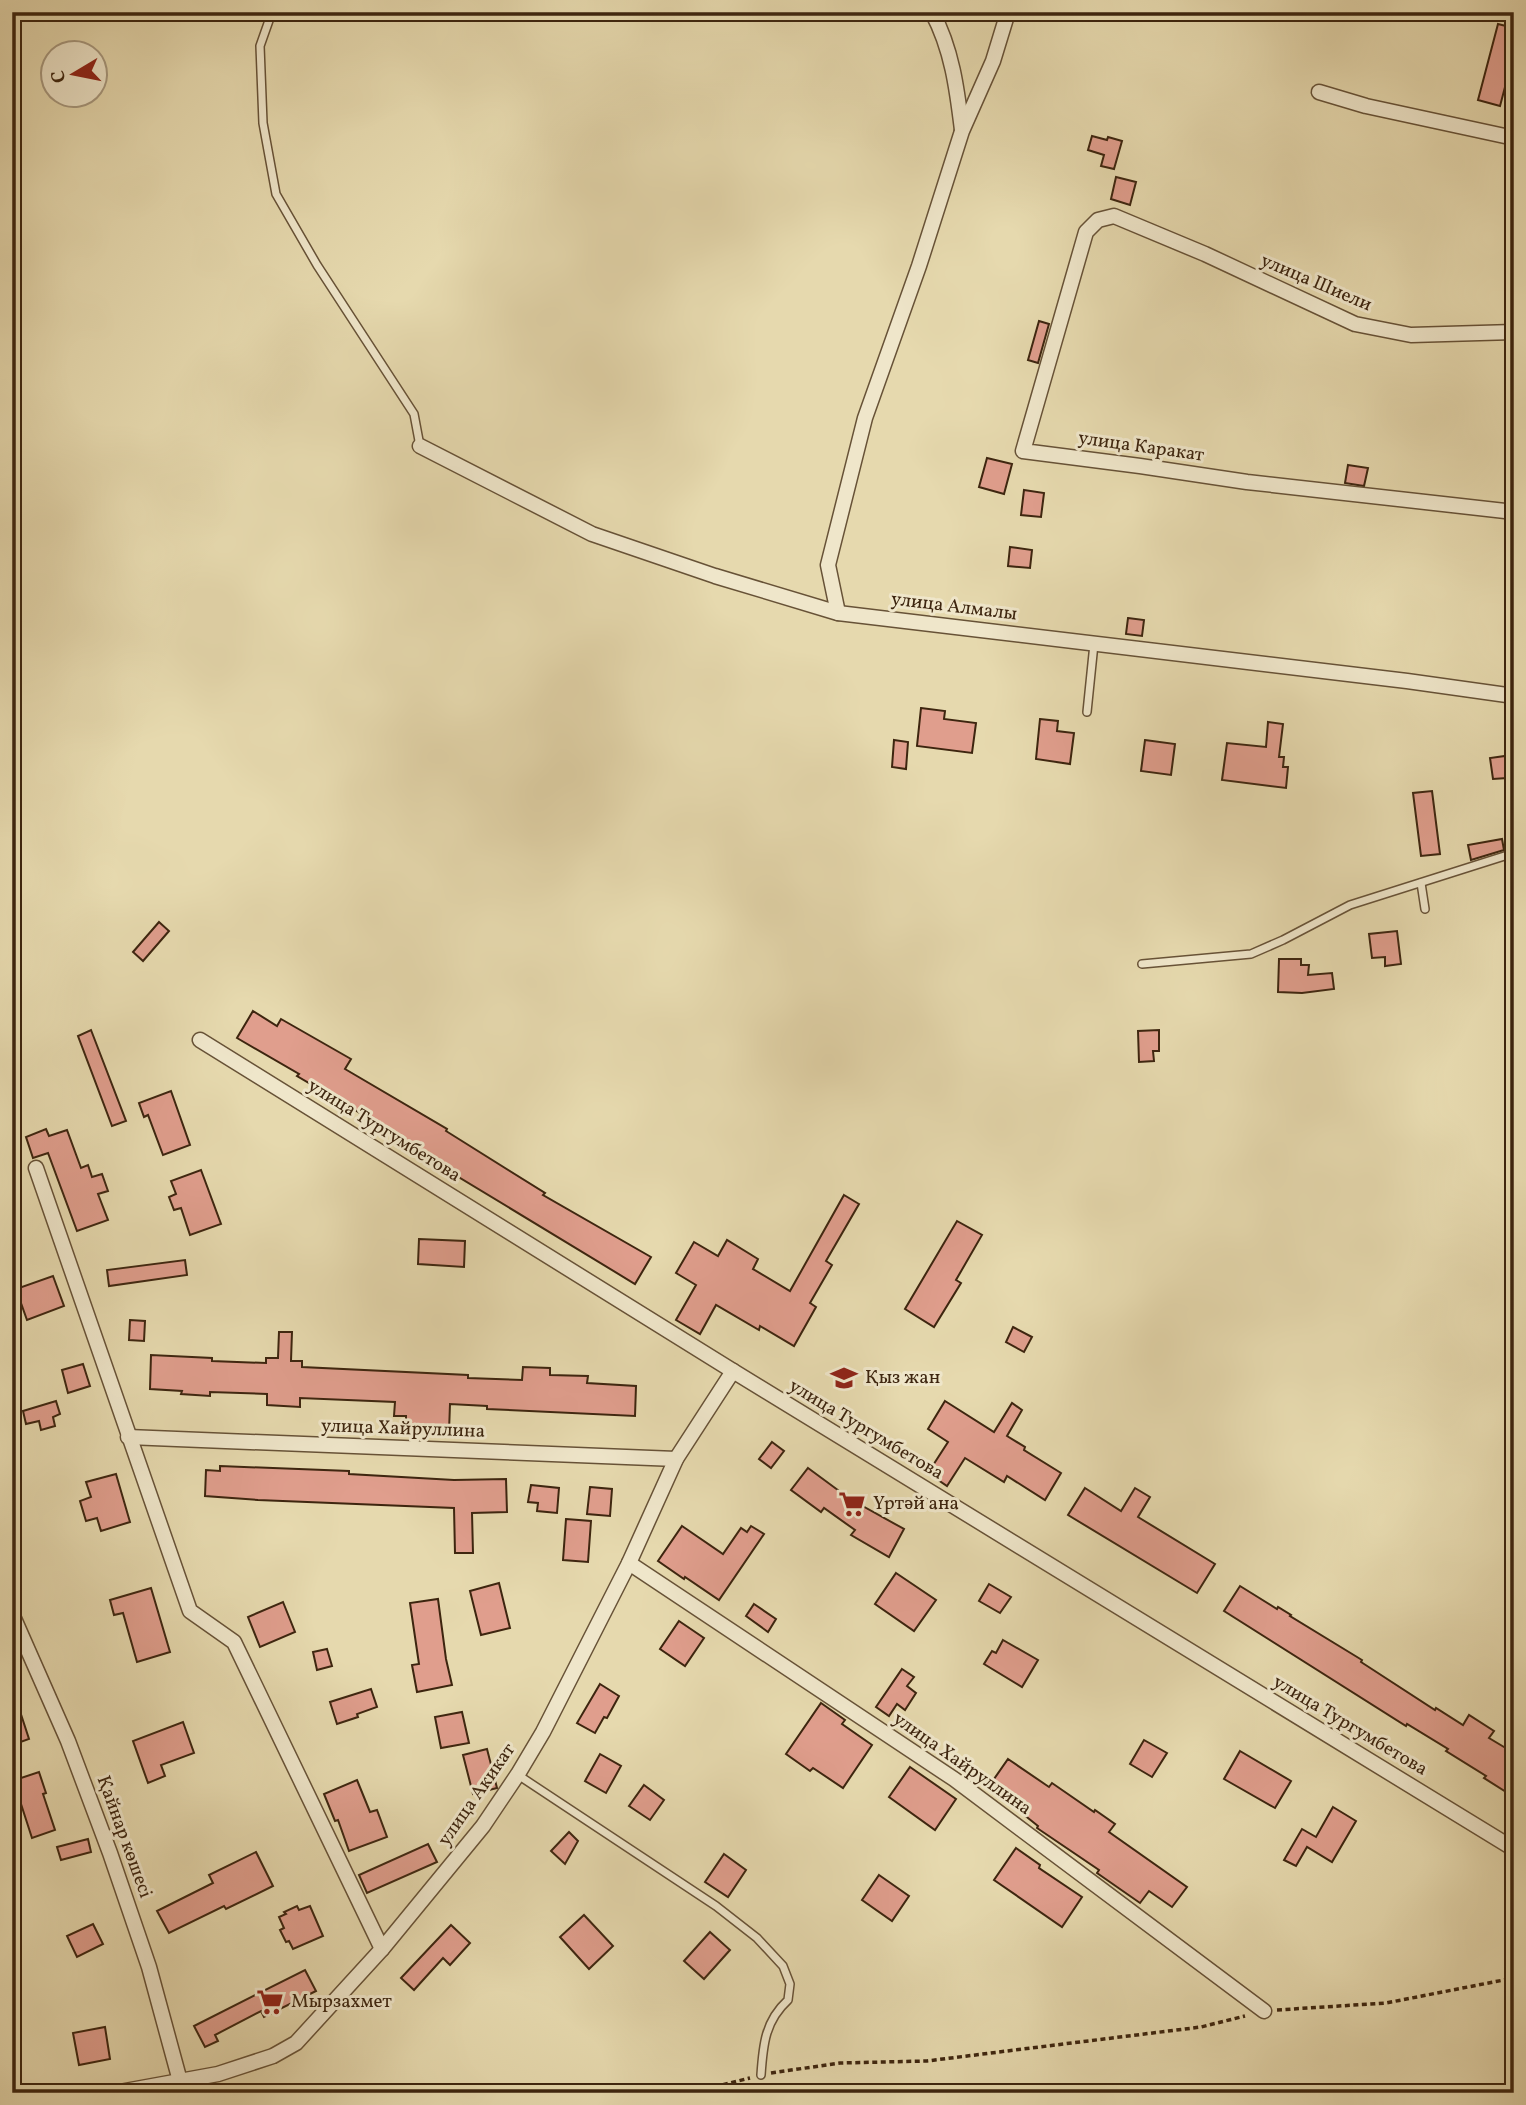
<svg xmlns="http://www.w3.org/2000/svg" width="1526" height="2105" font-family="Vollkorn,serif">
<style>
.building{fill:#e09e8d;stroke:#3d250f;stroke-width:2}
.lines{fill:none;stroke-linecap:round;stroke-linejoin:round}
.lane-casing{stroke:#675237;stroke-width:10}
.street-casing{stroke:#675237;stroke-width:17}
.path{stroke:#3d250f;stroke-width:3.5;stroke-dasharray:5 3.5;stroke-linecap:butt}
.lane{stroke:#efe6ca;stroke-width:7}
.street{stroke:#efe6ca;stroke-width:14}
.labels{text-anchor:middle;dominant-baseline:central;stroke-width:6;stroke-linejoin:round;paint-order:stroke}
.street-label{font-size:19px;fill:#3d250f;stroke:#efe6ca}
.poi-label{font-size:19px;fill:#3d250f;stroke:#efe6ca;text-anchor:start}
</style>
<rect width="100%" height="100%" fill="#e6d9ae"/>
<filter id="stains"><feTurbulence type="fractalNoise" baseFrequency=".00286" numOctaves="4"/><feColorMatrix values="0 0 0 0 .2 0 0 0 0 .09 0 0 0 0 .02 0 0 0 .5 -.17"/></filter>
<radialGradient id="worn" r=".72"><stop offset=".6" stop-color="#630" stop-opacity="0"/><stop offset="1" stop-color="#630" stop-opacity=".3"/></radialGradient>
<g class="building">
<path d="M1498,24L1514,28V53L1500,106L1478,100Z"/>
<path d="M1092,136L1107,140L1108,137L1122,141L1114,169L1101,166L1104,155L1088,150Z"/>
<path d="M1116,177L1136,182L1130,205L1111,199Z"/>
<path d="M1039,321L1049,324L1038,363L1028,360Z"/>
<path d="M987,458L1012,464L1004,494L979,487Z"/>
<path d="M1348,465L1368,468L1364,486L1345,483Z"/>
<path d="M1024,490L1044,493L1041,517L1021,515Z"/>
<path d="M1010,547L1032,550L1030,568L1008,566Z"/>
<path d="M1128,618L1144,620L1142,636L1126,634Z"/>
<path d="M921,708L945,711L944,719L976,723L972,753L917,746Z"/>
<path d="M1040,719L1058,721L1057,731L1074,733L1070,764L1036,759Z"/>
<path d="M1268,722L1283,724L1279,757H1284L1283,767H1288L1286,788L1222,780L1227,743L1266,747Z"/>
<path d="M894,740L908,742L906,769L892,767Z"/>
<path d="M1145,740L1175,744L1171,775L1141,771Z"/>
<path d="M1505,756L1507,778L1493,779L1490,758Z"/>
<path d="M1432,791L1440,854L1421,856L1413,793Z"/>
<path d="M1502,839L1504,850L1471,860L1468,845Z"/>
<path d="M159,922L169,931L143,961L133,952Z"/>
<path d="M1397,931L1401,964L1385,966V957L1372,958L1369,934Z"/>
<path d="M1279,959H1301V965H1309L1308,975L1332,973L1334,989L1302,993L1278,992Z"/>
<path d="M253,1011L277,1026L281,1019L351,1059L345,1069L447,1129L446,1131L545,1193L543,1195L651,1257L635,1284L447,1170L448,1167L380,1128L382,1126L297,1076L299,1074L237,1038Z"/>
<path d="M91,1030L126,1121L112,1126L78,1036Z"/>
<path d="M1159,1030V1051H1153L1154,1061L1139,1062L1138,1031Z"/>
<path d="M171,1091L190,1145L163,1155L148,1115L144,1117L139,1103Z"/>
<path d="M46,1129L49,1136L67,1130L81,1168L88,1165L92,1177L102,1174L108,1191L98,1194L108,1220L77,1231L48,1153L33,1158L26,1137Z"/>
<path d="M201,1170L221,1224L190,1235L181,1208L174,1210L169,1197L176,1194L171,1181Z"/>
<path d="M844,1195L859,1204L826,1261L832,1265L810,1303L816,1307L794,1346L760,1326L759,1330L716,1305L700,1334L676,1320L696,1285L676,1273L694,1242L718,1256L727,1240L758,1259L753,1269L790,1291Z"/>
<path d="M957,1221L982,1235L956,1280L961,1283L934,1327L905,1309Z"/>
<path d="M419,1239L465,1241L464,1267L418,1264Z"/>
<path d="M185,1260L187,1275L109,1286L107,1270Z"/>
<path d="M53,1276L64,1306L27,1320L16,1289Z"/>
<path d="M130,1320L145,1321L144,1341L129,1340Z"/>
<path d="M1013,1327L1032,1337L1024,1352L1006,1342Z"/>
<path d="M279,1332H292L291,1361H302V1367L468,1375V1378L522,1380L523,1367L550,1368V1375L588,1376L587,1383L636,1386L635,1416L487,1409V1406L450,1404L449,1432L406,1430V1416H394L395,1402L300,1398V1407L267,1405V1394L210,1392V1396L181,1394L182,1391L150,1389L151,1355L212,1358V1361L266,1363V1358H278Z"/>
<path d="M83,1364L90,1386L68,1393L62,1370Z"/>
<path d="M56,1401L60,1414L53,1417L55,1426L41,1430L39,1421L26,1424L23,1411Z"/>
<path d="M945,1401L994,1432L1012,1403L1022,1410L1007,1436L1025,1447L1024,1450L1061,1473L1045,1500L1007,1476L1004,1482L965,1458L947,1486L928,1473L948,1442L928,1429Z"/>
<path d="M772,1442L784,1451L771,1468L759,1459Z"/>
<path d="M220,1466L349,1471V1474L454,1480L506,1479L507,1512L472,1513L473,1553H455L454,1508L258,1500L205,1496L206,1470L220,1471Z"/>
<path d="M808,1468L850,1499L904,1529L889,1557L851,1535L855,1530L824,1508L821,1512L791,1490Z"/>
<path d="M116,1474L130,1522L101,1531L97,1518L86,1521L80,1501L91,1497L86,1482Z"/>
<path d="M531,1485L559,1488L557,1513L537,1511L538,1503L528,1502Z"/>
<path d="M590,1487L612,1489L610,1516L587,1514Z"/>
<path d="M1085,1488L1121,1511L1135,1488L1150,1497L1138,1517L1215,1564L1197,1593L1068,1515Z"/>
<path d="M566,1519L591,1521L588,1562L563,1560Z"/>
<path d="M682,1526L723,1554L741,1528L747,1532L751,1526L764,1534L719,1600L685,1577L684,1579L658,1561Z"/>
<path d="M896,1573L936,1600L914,1631L875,1604Z"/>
<path d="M499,1583L510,1628L481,1635L470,1591Z"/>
<path d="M989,1584L1011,1597L1000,1613L979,1601Z"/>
<path d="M1240,1586L1277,1609L1278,1607L1291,1615L1290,1616L1362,1660L1361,1662L1435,1710L1436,1708L1463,1725L1469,1715L1494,1731L1489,1738L1514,1753V1797L1484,1778L1486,1776L1446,1751L1448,1749L1407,1724L1406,1726L1224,1611Z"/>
<path d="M151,1588L170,1652L137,1662L123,1613L114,1615L110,1600Z"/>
<path d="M438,1599L446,1659L452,1685L417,1692L412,1665L419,1664L410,1603Z"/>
<path d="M283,1602L295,1632L260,1647L248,1617Z"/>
<path d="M754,1604L776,1619L768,1632L746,1616Z"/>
<path d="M679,1621L704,1638L685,1666L660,1649Z"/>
<path d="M1003,1640L1038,1660L1022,1687L984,1664L992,1651L996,1653Z"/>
<path d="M327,1649L332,1666L317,1670L313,1652Z"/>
<path d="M902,1669L914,1677L907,1686L916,1693L905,1710L897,1704L889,1716L876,1707Z"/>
<path d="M600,1684L619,1696L607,1718L604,1717L595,1733L577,1723Z"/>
<path d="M371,1689L377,1707L357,1714L358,1717L337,1724L330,1702Z"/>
<path d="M12,1696H15L29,1739L12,1745Z"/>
<path d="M821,1703L845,1720L842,1724L872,1745L843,1788L813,1768L810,1771L786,1754Z"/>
<path d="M462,1712L469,1743L441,1748L435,1717Z"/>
<path d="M183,1722L194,1753L161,1765L165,1776L148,1783L133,1741Z"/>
<path d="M1144,1740L1167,1753L1152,1777L1130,1764Z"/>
<path d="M487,1749L497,1788L473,1794L463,1755Z"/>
<path d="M1240,1751L1291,1781L1275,1808L1224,1779Z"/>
<path d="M600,1754L621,1766L606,1793L585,1781Z"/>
<path d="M1008,1759L1049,1787L1052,1783L1094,1812L1095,1810L1115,1824L1109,1832L1187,1887L1172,1907L1149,1891L1140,1903L1097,1873L1099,1870L1037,1828L1038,1826L1023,1814L987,1789Z"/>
<path d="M910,1767L956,1799L935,1830L889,1797Z"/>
<path d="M39,1772L46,1793L43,1794L55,1830L32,1838L20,1801L16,1802L12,1789V1781Z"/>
<path d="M357,1780L370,1812L377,1810L387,1837L349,1851L338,1820L335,1821L324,1794Z"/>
<path d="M644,1785L664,1800L650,1820L629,1806Z"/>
<path d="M1333,1807L1356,1821L1332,1862L1307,1847L1296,1866L1284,1860L1302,1829L1316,1837Z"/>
<path d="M569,1832L578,1841L565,1864L551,1851Z"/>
<path d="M88,1839L91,1852L61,1860L57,1847Z"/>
<path d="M428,1844L437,1862L367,1893L359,1875Z"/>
<path d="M1016,1848L1040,1865L1039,1868L1082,1897L1062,1927L994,1880Z"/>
<path d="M256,1852L273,1886L226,1909L224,1906L169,1933L157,1911L213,1883L209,1875Z"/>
<path d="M724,1854L746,1870L728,1897L705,1882Z"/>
<path d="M879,1875L909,1896L892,1921L862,1900Z"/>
<path d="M297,1906L299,1910L310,1906L323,1936L293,1949L289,1941L286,1942L280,1930L284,1928L279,1917L286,1914L284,1912Z"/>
<path d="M584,1915L613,1946L589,1969L560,1937Z"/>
<path d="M93,1924L103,1944L77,1957L67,1936Z"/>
<path d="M451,1925L470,1943L450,1965L443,1958L414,1990L401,1978Z"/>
<path d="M710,1932L730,1950L704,1979L684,1961Z"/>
<path d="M305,1970L316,1991L264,2017L261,2011L215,2035L218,2041L205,2047L194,2026Z"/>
<path d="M105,2027L110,2059L79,2065L73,2033Z"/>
</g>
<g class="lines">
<defs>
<g id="lane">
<path d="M272,12L260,46L263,123L276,194L317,265L414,414L420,446"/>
<path d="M1087,712L1094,644"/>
<path d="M1421,883L1425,909"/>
<path d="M1142,964L1251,954L1283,940L1350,905L1514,853"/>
<path d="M518,1775L716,1906L757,1938L783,1966L790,1984L788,2000C765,2021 763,2045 761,2075"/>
</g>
<g id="street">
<path d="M932,12C952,49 957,89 962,130"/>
<path d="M1319,92L1366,106L1514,138"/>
<path d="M1514,332L1411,335L1355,324L1205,254L1114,216L1098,220L1086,232L1023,451L1140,466L1247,482L1514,512"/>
<path d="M420,446L592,534L715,576L838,613L1407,681L1514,696"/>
<path d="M838,613L828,565L865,418L919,266L962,131L993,61L1008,12"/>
<path d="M200,1040L733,1371L1514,1849"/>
<path d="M36,1168L190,1611L234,1642L382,1949"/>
<path d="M128,1437L676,1459"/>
<path d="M629,1563L954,1779L1264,2011"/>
<path d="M12,1614L68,1741L110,1853L149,1967L180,2081"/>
<path d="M114,2093L218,2074L273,2056L296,2043L382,1949L483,1826L518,1774L543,1732L629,1563L676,1459L733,1371"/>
</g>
</defs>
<use href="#lane" class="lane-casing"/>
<use href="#street" class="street-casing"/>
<g class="path">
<path d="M1277,2010L1386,2003L1514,1978"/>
<path d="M771,2073L840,2063L927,2061L1015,2050L1201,2027L1245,2016"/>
<path d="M690,2093L750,2078"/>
</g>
<use href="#lane" class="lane"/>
<use href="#street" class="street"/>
</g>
<defs>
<symbol id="school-bare" viewBox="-9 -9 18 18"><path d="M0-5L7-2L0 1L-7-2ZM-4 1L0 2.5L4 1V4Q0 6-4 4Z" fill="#8f2418" stroke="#efe6ca" stroke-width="2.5" paint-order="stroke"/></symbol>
<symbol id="supermarket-bare" viewBox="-9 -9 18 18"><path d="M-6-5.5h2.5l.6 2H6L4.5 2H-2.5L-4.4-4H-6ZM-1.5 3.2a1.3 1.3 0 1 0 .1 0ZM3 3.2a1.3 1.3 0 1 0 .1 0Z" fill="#8f2418" stroke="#efe6ca" stroke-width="2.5" paint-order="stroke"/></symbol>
</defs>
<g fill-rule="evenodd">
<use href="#school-bare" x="825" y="1359" width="38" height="38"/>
<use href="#supermarket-bare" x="833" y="1485" width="38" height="38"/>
<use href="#supermarket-bare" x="251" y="1983" width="38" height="38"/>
</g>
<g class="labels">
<g class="street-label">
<text transform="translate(1316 283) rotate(23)">улица Шиели</text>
<text transform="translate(1141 447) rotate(8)">улица Каракат</text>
<text transform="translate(954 607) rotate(7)">улица Алмалы</text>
<text transform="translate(384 1131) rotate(32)">улица Тургумбетова</text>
<text transform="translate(403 1429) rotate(2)">улица Хайруллина</text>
<text transform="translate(866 1430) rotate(31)">улица Тургумбетова</text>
<text transform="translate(1350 1726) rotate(31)">улица Тургумбетова</text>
<text transform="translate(962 1764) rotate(35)">улица Хайруллина</text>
<text transform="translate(477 1795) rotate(-55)">улица Акикат</text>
<text transform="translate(124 1837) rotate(70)">Қайнар көшесі</text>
</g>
<g class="poi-label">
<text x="865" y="1378">Қыз жан</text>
<text x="873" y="1504">Үртәй ана</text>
<text x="291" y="2002">Мырзахмет</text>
</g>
</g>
<rect width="1526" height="2105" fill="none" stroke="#e6d9ae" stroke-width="42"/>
<rect x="14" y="14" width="1498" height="2077" fill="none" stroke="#3d250f" stroke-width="3.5"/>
<rect x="21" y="21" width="1484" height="2063" fill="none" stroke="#3d250f" stroke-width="2"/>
<g transform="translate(74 74) rotate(260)"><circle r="33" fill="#efe6ca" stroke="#a8997f" stroke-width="2"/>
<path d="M0-5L12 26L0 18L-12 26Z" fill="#8f2418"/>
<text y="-10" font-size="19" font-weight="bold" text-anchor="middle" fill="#3d250f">С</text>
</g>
<rect width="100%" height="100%" filter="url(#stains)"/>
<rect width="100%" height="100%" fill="url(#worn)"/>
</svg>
